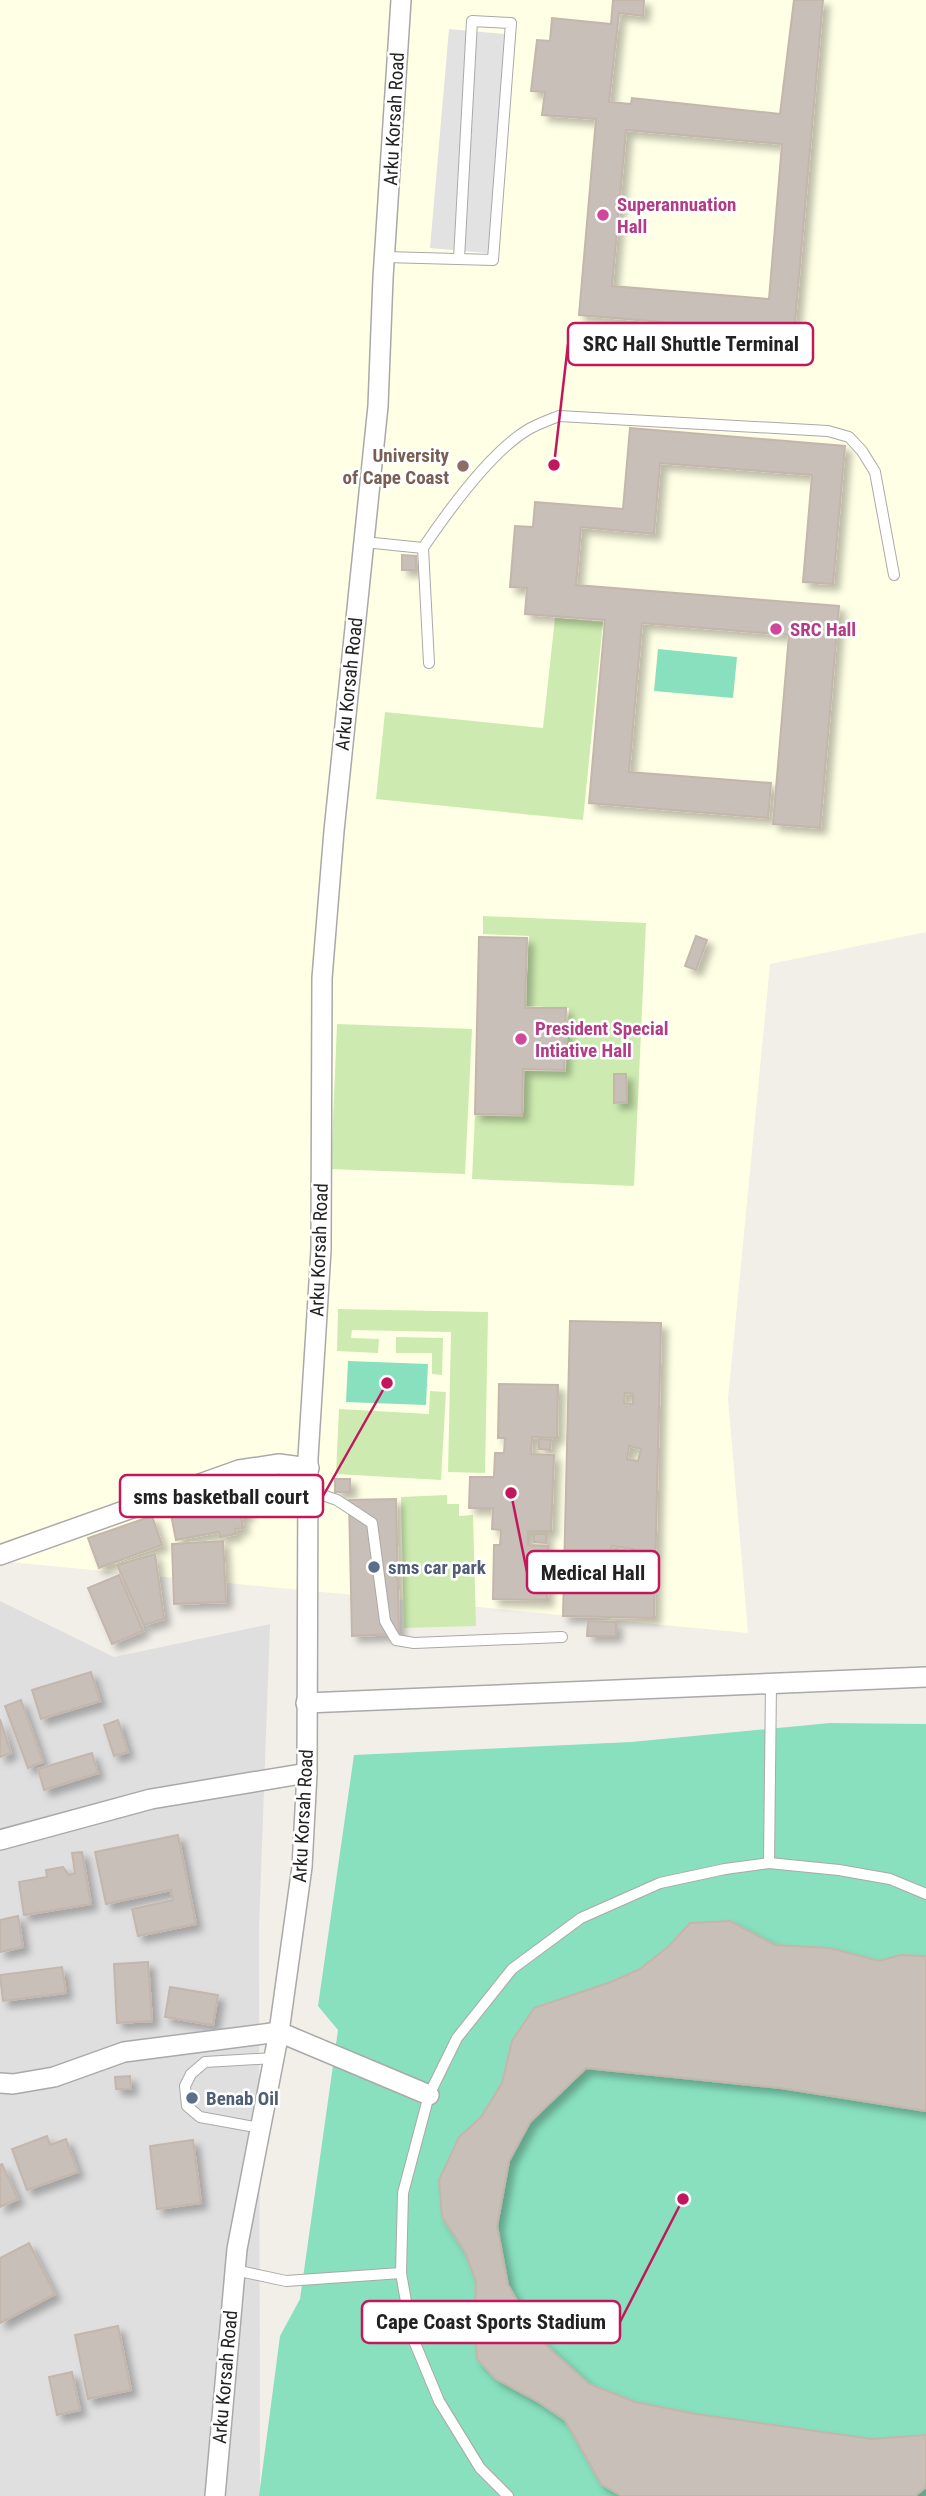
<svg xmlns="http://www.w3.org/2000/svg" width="926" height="2496" font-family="'Roboto Condensed',sans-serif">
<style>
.residential{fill:#e0dfdf}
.education{fill:#ffffe5}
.grass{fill:#cdebb0;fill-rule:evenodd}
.pitch{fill:#88e0be}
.parking{fill:#e2e2e2}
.building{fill:#c7bfb8;stroke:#c4b6ab;stroke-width:2;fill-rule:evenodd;filter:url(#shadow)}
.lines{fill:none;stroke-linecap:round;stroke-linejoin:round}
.service-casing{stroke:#a9a9a9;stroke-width:12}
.minor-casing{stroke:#a9a9a9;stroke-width:22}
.service{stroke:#fff;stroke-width:10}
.minor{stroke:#fff;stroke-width:19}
.hotel-dot{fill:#d1479c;stroke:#fff;stroke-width:2.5}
.education-dot{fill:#8d6e63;stroke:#fff;stroke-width:2.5}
.service-dot{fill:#5c6f8a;stroke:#fff;stroke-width:2.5}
.labels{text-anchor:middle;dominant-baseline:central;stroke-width:5;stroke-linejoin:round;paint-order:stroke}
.street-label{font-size:19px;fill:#222;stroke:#fff}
.hotel-label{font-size:19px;font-weight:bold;fill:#b23c85;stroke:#fff;text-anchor:start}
.education-label{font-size:19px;font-weight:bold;fill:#785e54;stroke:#fff;text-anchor:end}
.service-label{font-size:19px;font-weight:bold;fill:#4e5e75;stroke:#fff;text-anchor:start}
.leader{fill:none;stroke:#c2185b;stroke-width:2.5}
.callout-dot{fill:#c2185b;stroke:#fff;stroke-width:2.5}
.callout{fill:#fff;stroke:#c2185b;stroke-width:2.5}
.callout-label{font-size:21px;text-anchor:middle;font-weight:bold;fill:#222}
</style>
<defs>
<filter id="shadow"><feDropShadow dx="6" dy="6" stdDeviation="3.5" flood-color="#0004"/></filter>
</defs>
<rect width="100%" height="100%" fill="#f2efe9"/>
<path class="residential" d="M0,1601L114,1657L270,1624L259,1928L260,2496H0Z"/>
<path class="education" d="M0,0H926V932L770,964L728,1399L748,1633L0,1561Z"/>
<g class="grass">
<path d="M555,618L603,622L583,820L376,799L385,712L543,728Z"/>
<path d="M483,916L646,923L634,1186L472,1179L475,1115L523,1117L525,1071L566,1072L569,1008L526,1006L529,936L483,934ZM614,1074H626L627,1102H614Z"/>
<path d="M337,1024L472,1029L465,1174L331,1169Z"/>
<path d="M338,1309L488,1312L485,1473L448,1472L451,1332L352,1330L351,1338L379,1339L378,1353L337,1351Z"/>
<path d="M396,1337L443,1338L442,1375L432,1374V1353H396Z"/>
<path d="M430,1391L446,1392L441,1480L336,1474L339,1409L429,1414Z"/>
<path d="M447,1495V1504H459V1516L473,1515L476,1626L404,1628L401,1497Z"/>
</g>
<g class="pitch">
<path d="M658,649L737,657L733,698L654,691Z"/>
<path d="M348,1361L428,1364L426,1405L346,1402Z"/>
<path d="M830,1723L926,1724V2496H259L280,2336L300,2299L338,2030L318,2006L354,1755L631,1742Z"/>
</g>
<path class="parking" d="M449,29L516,35L497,254L430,248Z"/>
<g class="building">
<path d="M613,0H644L643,16L619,13L609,102L631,104L632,98L780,114L794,0H823L794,333L579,315L596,119L542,115L545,92L531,91L537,40L550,41L552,18L611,24ZM626,130L782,144L769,299L612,286Z"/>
<path d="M630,428L845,446L833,584L803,582L812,475L660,463L654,534L581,527L576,585L839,606L820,828L773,824L789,635L642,623L629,772L771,783L768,818L589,803L605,620L525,614L527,588L510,587L515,526L533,527L535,502L623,509Z"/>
<path d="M402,555L416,556V570H402Z"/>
<path d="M696,936L707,940L696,970L685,966Z"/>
<path d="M479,937L527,938L525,1008H566L564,1070L523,1069L522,1115L475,1114Z"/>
<path d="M614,1074H626L627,1102L614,1103Z"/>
<path d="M570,1321L661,1323L654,1618L563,1616ZM625,1393L633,1394V1404L624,1403ZM629,1446L641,1449L638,1461L627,1459ZM612,1546L633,1549L629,1570L608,1567Z"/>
<path d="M499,1384L558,1385L557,1438L532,1437L531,1454L554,1455L551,1531H528V1545L548,1546L547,1600L493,1599L494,1545H500L501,1530L492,1529L493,1508H469L470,1477H494L495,1453H504L505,1438H498Z"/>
<path d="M539,1439L551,1440L550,1450L539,1449Z"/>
<rect x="335" y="1479" width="15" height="13"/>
<path d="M236,1488L239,1500L245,1499L248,1514L241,1516L243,1528L235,1529L236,1534L220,1537L219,1532L176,1540L169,1504L207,1497L206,1493Z"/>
<path d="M396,1499L399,1634L352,1636L349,1500Z"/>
<path d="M152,1516L162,1545L99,1568L88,1538Z"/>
<path d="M534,1534H546V1543L534,1542Z"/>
<path d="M223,1541L226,1602L174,1604L172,1544Z"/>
<path d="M155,1554L164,1619L144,1625L117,1565Z"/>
<path d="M119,1575L143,1631L112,1644L88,1588Z"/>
<path d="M588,1621L616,1622V1636H587Z"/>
<path d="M91,1672L100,1701L41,1719L32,1690Z"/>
<path d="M21,1700L43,1762L28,1768L5,1706Z"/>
<path d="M0,1719L11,1753L0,1757Z"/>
<path d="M118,1720L128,1752L114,1756L104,1725Z"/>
<path d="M92,1753L98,1773L44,1790L38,1769Z"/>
<path d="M178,1835L196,1924L138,1936L132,1909L173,1900L171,1890L106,1904L95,1852Z"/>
<path d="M82,1852L91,1904L24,1915L19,1882L47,1877L46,1870L63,1867L69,1875L75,1873L72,1853Z"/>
<path d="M18,1916L23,1947L0,1952V1920Z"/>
<path d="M730,1921L775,1945L830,1948L879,1961L900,1955L926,1956V2111L781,2088L586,2068L530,2122L509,2161L497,2226L508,2285L539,2339L589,2384L635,2402L696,2414L872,2439L926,2435V2487L915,2496H622L601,2484L565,2420L537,2401L496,2379L477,2359L474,2324L476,2282L465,2252L442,2217L439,2180L459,2137L481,2117L502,2083L512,2041L534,2008L611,1982L640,1969L670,1945L690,1923Z"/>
<path d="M148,1962L152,2021L117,2023L114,1964Z"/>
<path d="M62,1967L66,1993L3,2001L0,1975Z"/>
<path d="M170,1987L218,1995L213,2025L165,2017Z"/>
<path d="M130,2076L131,2089H116L115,2077Z"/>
<path d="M47,2136L50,2145L66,2139L78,2172L27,2190L12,2149Z"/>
<path d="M193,2140L201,2203L157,2209L150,2146Z"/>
<path d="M2,2164L18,2199L0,2207V2165Z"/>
<path d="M29,2243L55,2294L0,2323V2258Z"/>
<path d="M118,2326L131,2390L88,2399L75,2335Z"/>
<path d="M72,2372L80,2410L57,2415L49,2377Z"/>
</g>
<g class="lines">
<defs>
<g id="service">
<path d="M385,257L493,260L511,23L472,21L459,259"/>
<path d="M364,542L423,548C448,511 491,451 529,429C538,424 549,420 559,416L828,431L849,437L862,451L875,472L894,575"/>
<path d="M423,548L429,663"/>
<path d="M308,1490L337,1500L372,1523L385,1621L396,1640L414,1643L562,1637"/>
<path d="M769,1863L771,1683"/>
<path d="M260,2128L200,2117L187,2106L185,2086L191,2074L205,2062L274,2058"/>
<path d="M235,2270L286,2281L401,2273"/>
<path d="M508,2496L480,2468L439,2401L412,2336L401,2273L403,2193L429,2095L457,2038L512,1969L581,1918L660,1883L725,1869L769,1863L839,1870L890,1879L926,1894"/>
</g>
<g id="minor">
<path d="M0,1555L239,1470L279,1464L309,1468"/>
<path d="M306,1703L926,1677"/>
<path d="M0,1840L151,1799L307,1773"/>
<path d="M0,2083L13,2084L54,2077L124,2052L279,2032L429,2095"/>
<path d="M215,2496L237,2249L279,2032L302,1867L307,1773L308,1458L321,1250L322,978L334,831L378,406L383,278L401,0"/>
</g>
</defs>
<use href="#service" class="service-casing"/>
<use href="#minor" class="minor-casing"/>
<use href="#service" class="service"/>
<use href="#minor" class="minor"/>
</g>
<g class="hotel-dot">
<circle cx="603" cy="215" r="7"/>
<circle cx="776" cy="629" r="7"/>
<circle cx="521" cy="1039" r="7"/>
</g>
<circle class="education-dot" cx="463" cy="466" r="7"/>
<g class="service-dot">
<circle cx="374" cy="1567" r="7"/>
<circle cx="192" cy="2098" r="7"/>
</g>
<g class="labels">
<g class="street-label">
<text transform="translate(394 119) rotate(-87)">Arku Korsah Road</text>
<text transform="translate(349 684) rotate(-84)">Arku Korsah Road</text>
<text transform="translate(319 1250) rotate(-88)">Arku Korsah Road</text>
<text transform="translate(303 1816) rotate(-87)">Arku Korsah Road</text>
<text transform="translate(225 2377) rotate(-85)">Arku Korsah Road</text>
</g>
<g class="hotel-label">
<text x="617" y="204">Superannuation<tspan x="617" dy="22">Hall</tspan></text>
<text x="790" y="629">SRC Hall</text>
<text x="535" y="1028">President Special<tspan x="535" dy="22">Intiative Hall</tspan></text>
</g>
<g class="education-label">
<text x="449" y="455">University<tspan x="449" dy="22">of Cape Coast</tspan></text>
</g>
<g class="service-label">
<text x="388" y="1567">sms car park</text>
<text x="206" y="2098">Benab Oil</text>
</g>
</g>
<path class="leader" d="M554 465L568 344M387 1383L323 1496M511 1493L527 1572M683 2199L620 2322"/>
<g class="callout-dot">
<circle cx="554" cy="465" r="7"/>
<circle cx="387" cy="1383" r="7"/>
<circle cx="511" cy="1493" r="7"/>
<circle cx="683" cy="2199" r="7"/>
</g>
<g class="callout">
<rect x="568" y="323" width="245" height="42" rx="7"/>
<rect x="120" y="1475" width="203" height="42" rx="7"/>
<rect x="527" y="1551" width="132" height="42" rx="7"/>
<rect x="362" y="2301" width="258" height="42" rx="7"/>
</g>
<g class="callout-label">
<text x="691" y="351">SRC Hall Shuttle Terminal</text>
<text x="221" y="1504">sms basketball court</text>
<text x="593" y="1580">Medical Hall</text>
<text x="491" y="2329">Cape Coast Sports Stadium</text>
</g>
</svg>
